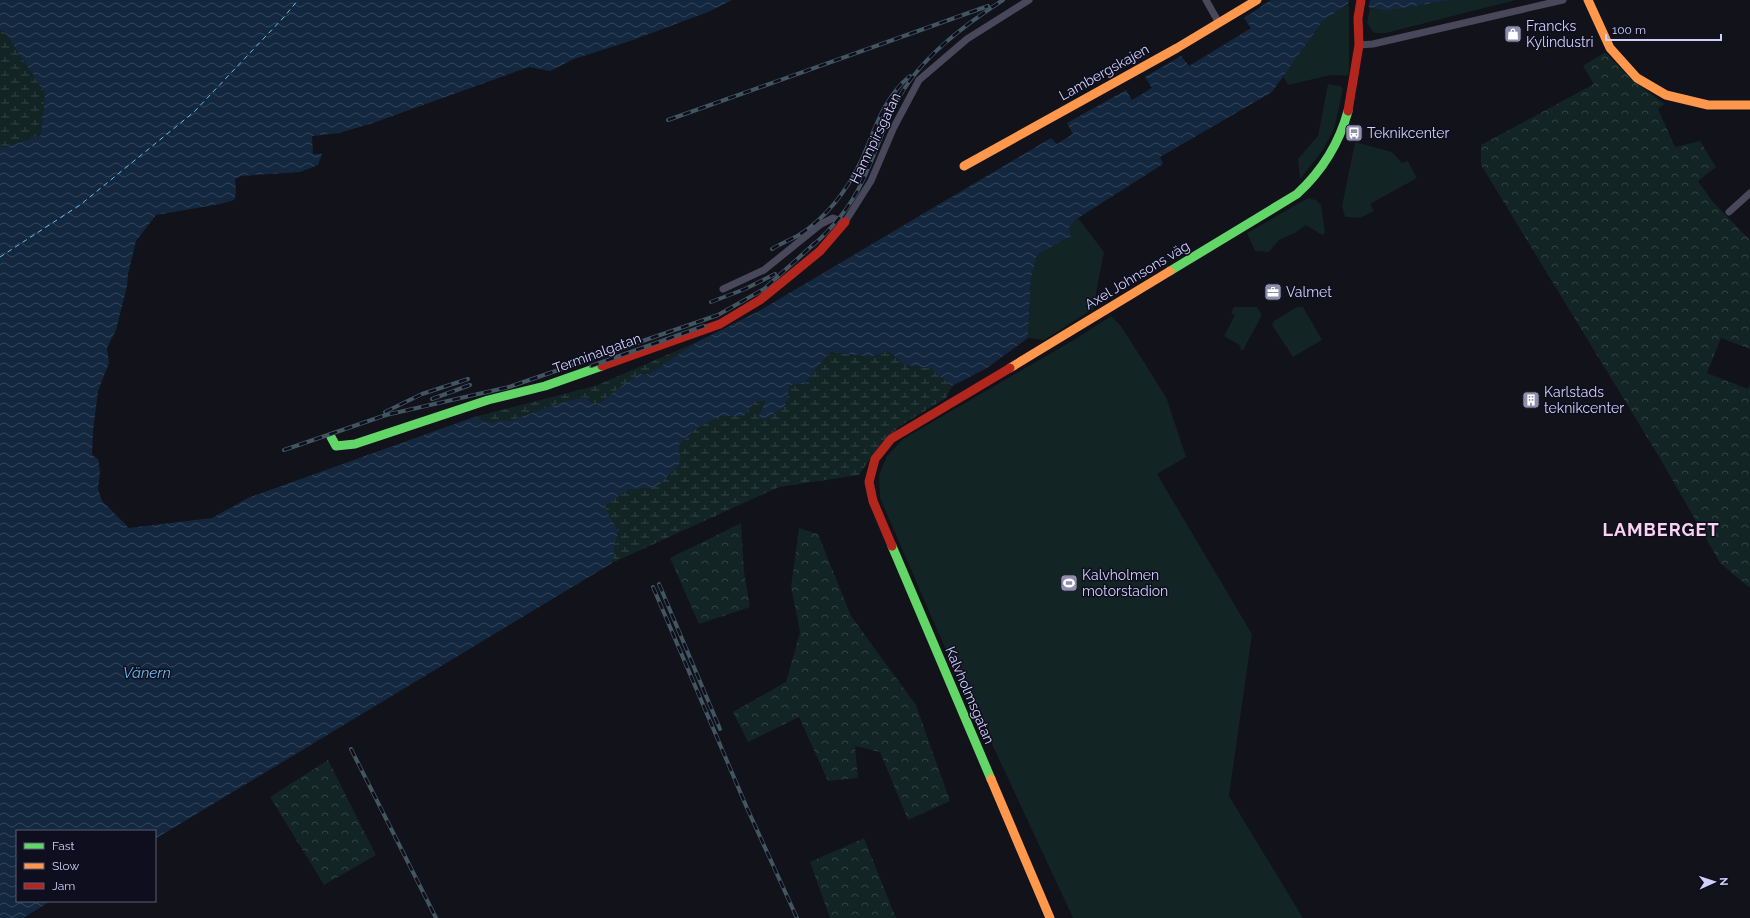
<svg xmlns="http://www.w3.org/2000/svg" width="1750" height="918" font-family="Raleway,sans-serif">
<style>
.green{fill:#122423}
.forest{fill:url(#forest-crowns)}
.wetland{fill:url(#wetland-marsh)}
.water{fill:url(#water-waves)}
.pier{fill:#12121a}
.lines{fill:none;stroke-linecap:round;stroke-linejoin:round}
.ferry{stroke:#69bfef;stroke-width:1;stroke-dasharray:5 4;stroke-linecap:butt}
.street{stroke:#48485a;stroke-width:7}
.fast{stroke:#63d668;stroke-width:9}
.slow{stroke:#ff974d;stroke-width:9}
.jam{stroke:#b3261e;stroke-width:9}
.rail-casing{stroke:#415661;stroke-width:4}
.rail{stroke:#0f0e1e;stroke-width:2.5;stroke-dasharray:8;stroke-linecap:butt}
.labels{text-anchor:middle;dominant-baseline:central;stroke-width:3;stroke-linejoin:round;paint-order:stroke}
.poi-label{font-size:14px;fill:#d0d0fa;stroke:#0f0e1e;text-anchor:start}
.street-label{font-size:14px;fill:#d0d0fa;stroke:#0f0e1e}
.water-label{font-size:15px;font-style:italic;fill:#69bfef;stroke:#0f0e1e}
.district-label{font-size:18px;font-weight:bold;letter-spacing:1px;fill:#fad2f0;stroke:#0f0e1e}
</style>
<defs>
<pattern id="forest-crowns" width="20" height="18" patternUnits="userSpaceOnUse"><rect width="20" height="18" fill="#122423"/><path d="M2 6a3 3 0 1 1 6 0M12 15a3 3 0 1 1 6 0" fill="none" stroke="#334344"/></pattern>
<pattern id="wetland-marsh" width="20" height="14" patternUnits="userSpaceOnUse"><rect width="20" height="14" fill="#122423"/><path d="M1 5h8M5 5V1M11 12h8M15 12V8" fill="none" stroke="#334344"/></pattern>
<pattern id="water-waves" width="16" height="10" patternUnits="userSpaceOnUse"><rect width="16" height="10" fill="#13283e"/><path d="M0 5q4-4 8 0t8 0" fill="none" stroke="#34465b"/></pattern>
</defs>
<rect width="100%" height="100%" fill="#12121a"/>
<g class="green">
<path d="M1452,0H1516L1386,33H1374L1367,23L1370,8L1385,11Z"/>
<path d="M1349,3V71L1348,76L1331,75L1288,85L1283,76L1322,22Z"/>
<path d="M1328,84L1340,86L1343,89L1334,129L1323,150L1300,179L1298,159L1318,136Z"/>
<path d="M1355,142L1392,152L1402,163L1408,161L1417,178L1370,204L1374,211L1360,218L1345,217L1342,206Z"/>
<path d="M1308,198L1316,200L1321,205L1325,233L1322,235L1306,225L1295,233L1279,240L1269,252L1255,251L1247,233Z"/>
<path d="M1078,218L1104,252L1093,309L1044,340L1028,338L1031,278L1037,255L1071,236L1069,227Z"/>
<path d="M1234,307H1257L1262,315L1243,350L1240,349L1241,346L1224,336L1235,315L1231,313Z"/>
<path d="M1303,307L1322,340L1293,357L1272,325L1274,321L1297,307Z"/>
<path d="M1111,316L1121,326L1166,397L1186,457L1157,474L1252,634L1229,796L1303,918H1073L978,714L976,711L971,708L880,498L879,475L887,456L903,439L1077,338Z"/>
</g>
<g class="forest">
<path d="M1605,52L1632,80L1665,104L1658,109L1675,147L1700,141L1716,167L1698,181L1713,202L1750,240V349L1721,338L1707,373L1748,389L1750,384V588L1720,563L1661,460L1481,165V145L1594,84L1583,66Z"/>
<path d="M741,523L744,572L750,607L699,624L670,558Z"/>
<path d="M799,528L818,534L851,616L916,705L950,801L908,820L880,752L855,746L858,778L828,781L799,717L748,742L733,712L786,682L800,632L791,587Z"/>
<path d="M328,760L376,855L324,885L270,797Z"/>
<path d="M864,838L896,918H830L810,862Z"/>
</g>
<g class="wetland">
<path d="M0,30L6,34L45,93L41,135L5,147L0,146Z"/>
<path d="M697,342L649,374H638L595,406L586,397L562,402L510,421L500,420L492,423L474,417L595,386Z"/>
<path d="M888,351L905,365L930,368L952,386L946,398L900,426L879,446L859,475L779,487L612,563L618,531L603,506L629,489L657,486L679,445L696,428L721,416H743L755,401L765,400L758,418L790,385L804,384L830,352L871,357Z"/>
</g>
<path class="water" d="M0,0H732L708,12L633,40L574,59L550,71L529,67L373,123L339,133L312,136L313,154H322L318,165L300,172L241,176L235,179L236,193L234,200L220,204L156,215L136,241L128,274L127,286L116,330L107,348L109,363L98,391L93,431L92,455L98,459L100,471L98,489L102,501L129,528L212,518L248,498L474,417L492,423L500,420L510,421L562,402L586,397L595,406L638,374H649L697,342L759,311L1051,138L1057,144L1073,134L1067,123L1126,90L1132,100L1152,88L1145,77L1181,56L1189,66L1251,28L1244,18L1271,0H1452L1385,11L1349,3L1322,22L1272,92L1160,157L1163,164L1078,218L1069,227L1071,236L1037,255L1031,278L1028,338L987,368L952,386L930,368L905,365L888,351L871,357L830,352L804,384L790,385L785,406L765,419L758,418L765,401H755L744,416H721L696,428L679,445L680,463L657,487L629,489L604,506L618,531L612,563L155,839V831H17V901H51L23,918H0V146L5,147L41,135L45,93L6,34L0,30Z"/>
<path class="pier" d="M1349,0H1370L1368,9L1348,6Z"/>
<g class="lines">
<path class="ferry" d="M0,257L80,205L194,112L284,17L298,0"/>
<g class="street">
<path d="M1206,0L1219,23"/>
<path d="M1359,45L1373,44L1563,0"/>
<path d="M1729,212L1750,193"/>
<path d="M723,289L764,270L821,224L833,218L845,222L871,181L894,127L919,80L967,39L1029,0"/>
</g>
<g class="fast">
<path d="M1170,271L1297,194C1322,171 1339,144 1348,111"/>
<path d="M331,437L336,446L355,444L488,400L545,386L602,366"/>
<path d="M892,546L991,779"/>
</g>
<g class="slow">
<path d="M1588,0L1610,48L1637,78L1666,95L1708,105H1750"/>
<path d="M964,166L1177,48L1257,0"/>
<path d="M1010,368L1170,271"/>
<path d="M991,779L1050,918"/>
</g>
<g class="jam">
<path d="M1348,111L1359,45L1358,18L1361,0"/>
<path d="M602,366L720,324L760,300L786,279L820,251L845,222"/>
<path d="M892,546L873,501L869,482L875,459L891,439L1010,368"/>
</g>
<defs>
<g id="rail">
<path d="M668,120L988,6"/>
<path d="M812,246C833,228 850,207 862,182C875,156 883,127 897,101C920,58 963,26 1003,0"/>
<path d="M772,249C780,244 790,240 799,235C827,217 848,189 862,159C875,129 884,97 910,76"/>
<path d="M711,302L745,289L775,274"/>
<path d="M591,366L704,326"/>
<path d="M432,399L470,385"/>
<path d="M385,412L422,394L468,379"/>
<path d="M284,450L386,415L509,387L718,315L764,289L815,243"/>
<path d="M659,584L720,729"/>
<path d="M653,587L747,808L797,918"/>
<path d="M351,749L436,918"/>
</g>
</defs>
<use href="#rail" class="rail-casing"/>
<use href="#rail" class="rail"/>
</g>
<defs>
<symbol id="shop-square" viewBox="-11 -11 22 22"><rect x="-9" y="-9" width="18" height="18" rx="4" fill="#8e8eac" stroke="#0f0e1e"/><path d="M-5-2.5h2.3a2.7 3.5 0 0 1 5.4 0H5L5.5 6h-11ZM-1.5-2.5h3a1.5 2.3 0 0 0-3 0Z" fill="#fff"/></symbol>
<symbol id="bus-square" viewBox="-11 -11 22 22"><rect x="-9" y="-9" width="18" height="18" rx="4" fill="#8e8eac" stroke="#0f0e1e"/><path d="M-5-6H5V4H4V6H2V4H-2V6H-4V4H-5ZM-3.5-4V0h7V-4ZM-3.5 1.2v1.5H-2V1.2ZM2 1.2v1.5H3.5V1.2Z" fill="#fff"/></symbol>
<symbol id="office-square" viewBox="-11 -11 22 22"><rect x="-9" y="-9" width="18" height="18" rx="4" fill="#8e8eac" stroke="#0f0e1e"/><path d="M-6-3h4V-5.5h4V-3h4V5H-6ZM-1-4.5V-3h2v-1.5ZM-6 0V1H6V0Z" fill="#fff"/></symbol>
<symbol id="building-square" viewBox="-11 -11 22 22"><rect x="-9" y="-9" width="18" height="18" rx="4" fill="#8e8eac" stroke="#0f0e1e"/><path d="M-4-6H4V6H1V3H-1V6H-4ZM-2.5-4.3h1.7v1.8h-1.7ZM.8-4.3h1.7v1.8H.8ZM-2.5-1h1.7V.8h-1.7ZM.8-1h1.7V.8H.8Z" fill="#fff"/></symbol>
<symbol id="stadium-square" viewBox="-11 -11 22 22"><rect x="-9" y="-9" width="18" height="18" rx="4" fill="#8e8eac" stroke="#0f0e1e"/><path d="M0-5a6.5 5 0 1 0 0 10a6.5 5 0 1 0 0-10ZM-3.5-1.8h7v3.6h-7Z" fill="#fff"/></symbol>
</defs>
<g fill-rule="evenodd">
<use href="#shop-square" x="1503" y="24" width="20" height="20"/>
<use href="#bus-square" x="1344" y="123" width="20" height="20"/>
<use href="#office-square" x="1263" y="282" width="20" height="20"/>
<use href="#building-square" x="1521" y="390" width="20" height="20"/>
<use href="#stadium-square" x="1059" y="573" width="20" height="20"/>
</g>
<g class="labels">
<g class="poi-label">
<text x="1526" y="26">Francks<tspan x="1526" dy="16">Kylindustri</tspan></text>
<text x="1367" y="133">Teknikcenter</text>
<text x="1286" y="292">Valmet</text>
<text x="1544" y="392">Karlstads<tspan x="1544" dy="16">teknikcenter</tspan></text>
<text x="1082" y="575">Kalvholmen<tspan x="1082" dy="16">motorstadion</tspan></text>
</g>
<g class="street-label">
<text transform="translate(1104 72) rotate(-29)">Lambergskajen</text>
<text transform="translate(875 138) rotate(-64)">Hamnpirsgatan</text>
<text transform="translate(1137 275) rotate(-31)">Axel Johnsons väg</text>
<text transform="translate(597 353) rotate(-20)">Terminalgatan</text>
<text transform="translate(970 695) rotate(67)">Kalvholmsgatan</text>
</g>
<g class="water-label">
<text x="147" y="673">Vänern</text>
</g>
<g class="district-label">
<text x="1661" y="529">LAMBERGET</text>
</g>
</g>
<rect x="16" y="830" width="140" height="72" fill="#0f0e1e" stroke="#5c5c76"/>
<rect x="24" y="843" width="20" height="6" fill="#63d668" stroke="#5c5c76"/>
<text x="52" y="850" font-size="12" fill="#d0d0fa">Fast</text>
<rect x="24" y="863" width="20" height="6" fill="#ff974d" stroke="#5c5c76"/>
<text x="52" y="870" font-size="12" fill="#d0d0fa">Slow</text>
<rect x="24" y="883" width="20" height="6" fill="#b3261e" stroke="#5c5c76"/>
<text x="52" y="890" font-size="12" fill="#d0d0fa">Jam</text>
<g transform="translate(1714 882) rotate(87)" stroke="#0f0e1e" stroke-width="3" paint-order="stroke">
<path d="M0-3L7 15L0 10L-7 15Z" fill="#d0d0fa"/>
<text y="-6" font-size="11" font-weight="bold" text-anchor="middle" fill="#d0d0fa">N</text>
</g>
<path d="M1606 34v6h115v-6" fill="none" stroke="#d0d0fa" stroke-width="2"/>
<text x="1612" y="34" font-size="12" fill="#d0d0fa" stroke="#0f0e1e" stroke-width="3" paint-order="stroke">100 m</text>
</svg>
